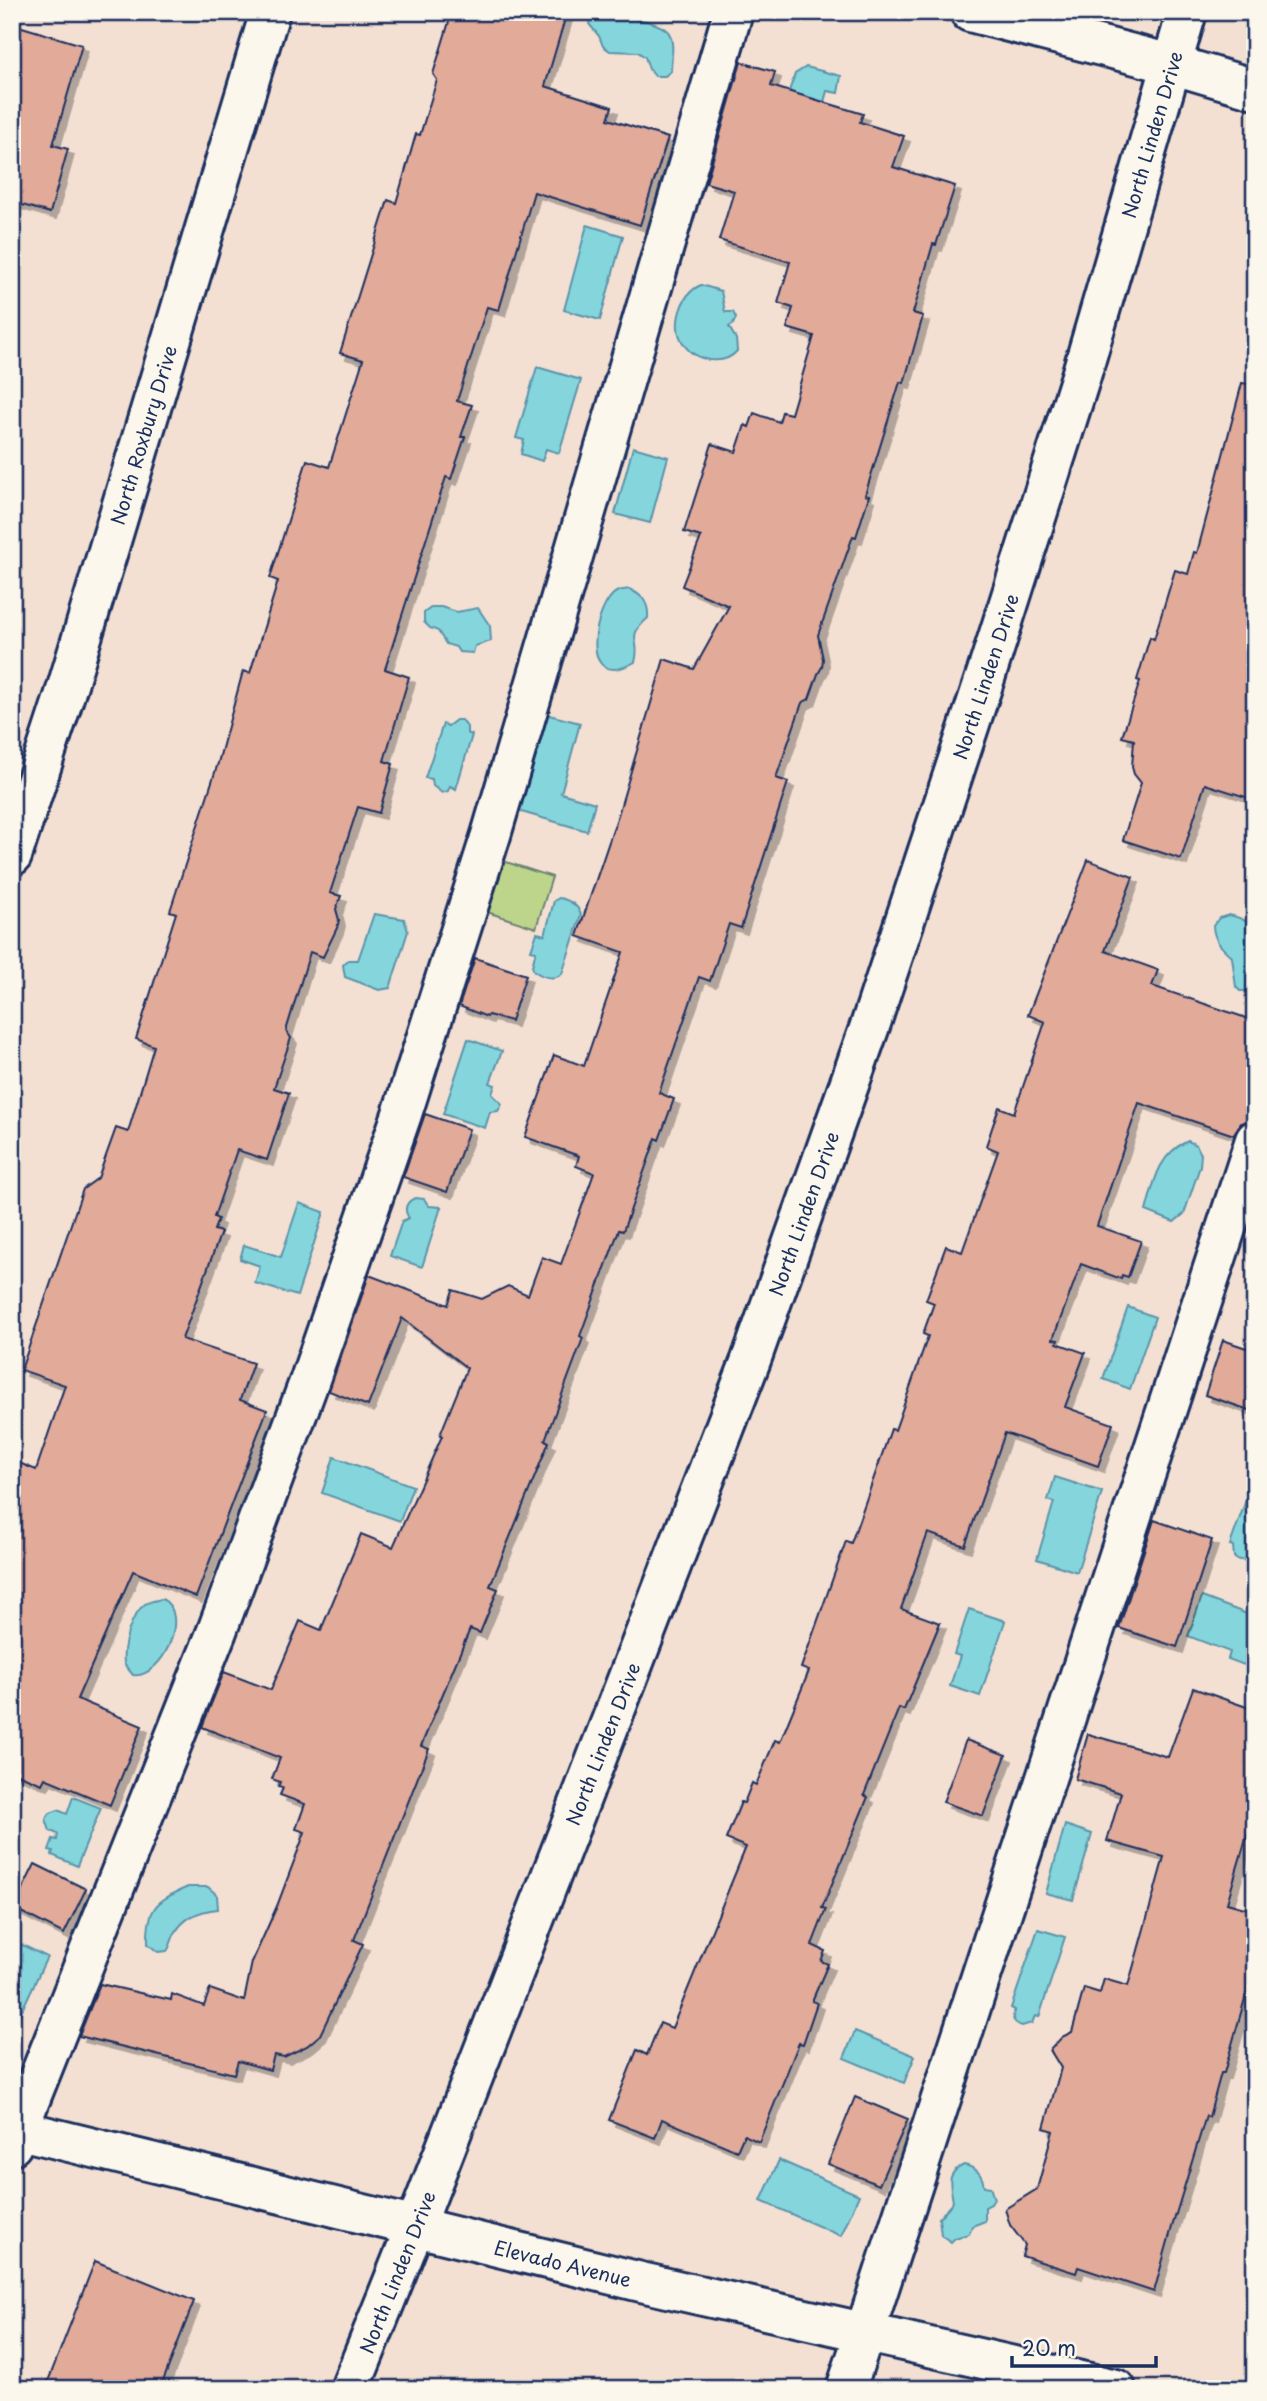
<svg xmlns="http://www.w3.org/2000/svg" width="1267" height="2401" font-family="'Playpen Sans',sans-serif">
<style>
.green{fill:#bdd58b;stroke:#6c8274;stroke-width:2}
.water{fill:#85d6dc;stroke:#5b93aa;stroke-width:2}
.building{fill:#e1aa99;stroke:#1b2f5e;stroke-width:2;filter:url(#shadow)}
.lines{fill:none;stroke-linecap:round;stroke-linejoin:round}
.minor-casing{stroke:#1b2f5e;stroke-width:44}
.minor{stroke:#fbf7ec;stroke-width:38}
.labels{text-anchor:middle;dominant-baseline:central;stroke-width:5;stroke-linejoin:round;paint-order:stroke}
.street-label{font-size:19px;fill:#1b2f5e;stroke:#fbf7ec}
</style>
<defs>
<filter id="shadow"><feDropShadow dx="6" dy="6" stdDeviation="0" flood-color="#0004"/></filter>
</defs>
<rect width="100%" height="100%" fill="#f3e0d3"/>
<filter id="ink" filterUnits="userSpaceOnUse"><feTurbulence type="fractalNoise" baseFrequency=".0143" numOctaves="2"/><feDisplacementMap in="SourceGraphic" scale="14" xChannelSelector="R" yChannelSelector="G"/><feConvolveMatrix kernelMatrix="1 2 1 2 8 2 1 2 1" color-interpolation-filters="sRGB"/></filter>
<g filter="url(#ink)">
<path class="green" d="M503,861L552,877L536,928L487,912Z"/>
<g class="water">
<path d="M597,13C612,14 661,20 669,33C675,44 671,59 671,71L665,76H655L649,69L645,57L638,52L610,51L603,46L599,36L589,24L591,17Z"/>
<path d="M806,67L841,76L838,93L827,91L812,147L776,129L795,74Z"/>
<path d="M587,225L623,236L600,320L564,310Z"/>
<path d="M701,285L721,291L725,312H733L736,318L733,324L729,327L736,339L737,351C723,367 694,361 683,343C671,324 682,293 701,285Z"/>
<path d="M537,367L581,380L559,453L546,449L542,461L521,454L524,440L516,438Z"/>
<path d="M633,447L668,457L650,523L615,514Z"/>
<path d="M629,589C642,595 649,602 648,618C624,639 642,638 635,662C576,695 594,602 618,591C621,590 625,590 629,589Z"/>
<path d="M432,607H441L457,612L478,608L490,626L491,641L475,646L473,653L459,652L456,647L446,644L438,631L430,628L424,622V613Z"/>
<path d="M545,714L580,723L561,793L595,803L587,831L518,811Z"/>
<path d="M456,720H462L467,727V733L472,735L456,789L450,786L448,791L442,793L433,786L432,779L425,778L443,724L448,726Z"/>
<path d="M559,898C569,900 578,905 581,915L562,974C553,981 543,977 534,971L532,966L536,951L531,950L537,933L545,935L554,901Z"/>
<path d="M374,914L404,919L408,931L390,988L379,990L345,977L343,965L348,960H358Z"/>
<path d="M1229,915C1241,918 1248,920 1255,932V991H1240L1236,987L1232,957C1221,947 1214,941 1213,926L1219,918Z"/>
<path d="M468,1039L502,1051L490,1083L495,1085L492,1094L502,1104L498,1111L490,1112L485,1128L443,1114Z"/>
<path d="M1188,1141L1196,1145L1201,1154L1200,1166L1184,1214L1174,1222L1146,1211C1154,1182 1158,1154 1188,1141Z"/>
<path d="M415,1198L424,1199L429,1206L441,1207L422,1267L390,1256L402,1221L409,1218C403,1209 406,1202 415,1198Z"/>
<path d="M299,1203L324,1212L297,1296L255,1283L260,1266L240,1259L244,1245L281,1257Z"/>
<path d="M1128,1307L1155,1317L1130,1389L1103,1379Z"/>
<path d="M334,1457L413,1486L400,1521L322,1493Z"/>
<path d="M1255,1475V1554L1246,1561L1236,1559L1234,1557L1233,1546L1230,1545Z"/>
<path d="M1055,1477L1102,1492L1077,1572L1037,1559L1054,1502L1048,1500Z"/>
<path d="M1202,1597L1255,1617V1646L1247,1666L1228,1659L1230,1652L1188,1636Z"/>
<path d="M162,1599C192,1614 161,1680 133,1675L124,1664C122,1646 130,1616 145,1604C150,1601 157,1600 162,1599Z"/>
<path d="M969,1609L1005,1621L980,1696L950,1686L960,1656L954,1654Z"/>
<path d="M73,1797L101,1808L77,1866L52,1855L53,1851L49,1850L53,1839L57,1840L58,1834L50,1831L46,1819L50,1813L58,1810L67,1814Z"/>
<path d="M1065,1825L1092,1834L1073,1900L1046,1893Z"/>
<path d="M188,1887H208L217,1895L218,1909C199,1911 183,1917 174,1935C171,1941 171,1946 167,1951L158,1952L148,1944C147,1907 156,1901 188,1887Z"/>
<path d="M1038,1929L1065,1937L1039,2017L1035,2016L1032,2023L1022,2026C1013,2023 1011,2018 1015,2010L1011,2008Z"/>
<path d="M14,1941L47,1957L12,2031V1945Z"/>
<path d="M855,2031L915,2056L904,2083L844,2058Z"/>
<path d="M779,2160L859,2195L841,2236L761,2201Z"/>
<path d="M964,2165C977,2168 982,2174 984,2186L990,2187L994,2199L991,2204L985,2207V2221L972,2226L969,2234L955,2238L951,2242L941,2235L939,2218L953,2202C951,2185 944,2174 964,2165Z"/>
</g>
<g class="building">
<path d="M452,12H567L545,86L612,107L608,119L668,138L640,225L534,192L499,310L487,307L457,401L472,405L461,437H465L451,479L446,477L385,669L409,677L384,761L393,764L379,813L358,807L330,893L341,896L336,909L339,920L337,928L323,957L310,952L286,1031L291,1038L274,1088L289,1093L267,1160L237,1150L214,1217L218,1219L214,1230L221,1232L182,1339L253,1363L240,1400L267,1410L196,1597L133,1571L77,1699L142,1726L110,1805L45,1778L42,1784L12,1772V1460L36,1470L65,1385L21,1370L83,1189L98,1178L116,1128L128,1132L154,1046L136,1039L176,913L170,911L218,763L243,671L250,673L278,581L270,578L307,460L329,467L363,360L340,353L388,200L396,203L416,134L420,135L437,80L433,74Z"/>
<path d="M12,24L82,45L53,145L68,149L50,213L12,202Z"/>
<path d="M741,62L775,72L771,86L863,114L860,122L904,136L893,167L955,186L936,245L933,244L913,313L923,316L904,383L900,382L865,495L869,496L856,537L853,536L818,635L823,659L822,667L818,674L809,699L802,703L776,778L788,782L741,928L729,924L710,981L699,977L659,1093L674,1099L659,1140L656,1138L623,1231L619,1230L580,1336L583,1338L545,1440L549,1442L490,1586L498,1589L480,1633L470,1629L421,1746L429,1749L354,1940L363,1944L320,2035L307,2046L284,2057L274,2055L270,2070L238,2061L234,2074L79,2036L100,1984L171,2000L172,1994L204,2006L210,1989L244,2001L252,1962L277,1906L305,1832L296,1829L305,1804L280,1795L283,1788L278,1787L280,1782L272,1779L280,1758L202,1727L224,1672L271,1690L300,1621L321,1630L361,1534L393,1547L442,1436L440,1435L467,1368L402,1318L368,1406L329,1391L369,1275L448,1305L453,1290L482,1299L508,1286L528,1295L542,1257L561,1264L594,1173L576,1166L579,1156L525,1137L554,1055L584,1066L623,952L577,936L618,815L664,659L694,669L729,606L682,586L701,537L684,532L712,444L736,452L745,425L749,427L754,413L779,422L782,412L791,414L814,336L787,328L793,308L778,303L790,262L719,240L734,191L706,183Z"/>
<path d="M1242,383L1255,385V800L1205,784L1181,859L1123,840L1141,783L1134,774L1132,767L1134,740L1122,737L1140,681L1137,680L1150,637L1154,639L1175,570L1188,574L1194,552L1197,553Z"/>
<path d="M1088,860L1133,877L1105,951L1158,970L1152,986L1255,1021V1119L1241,1123L1234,1135L1139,1103L1097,1226L1141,1241L1128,1277L1122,1275L1121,1279L1081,1264L1053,1339L1058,1340L1057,1343L1085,1353L1065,1407L1113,1424L1098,1466L1005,1433L965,1546L928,1533L901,1609L940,1623L904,1710L899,1708L864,1795L868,1797L822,1908L826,1909L812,1945L825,1951L821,1961L828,1964L812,2001L817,2003L803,2044L799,2043L759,2142L744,2135L737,2151L662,2119L655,2138L609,2120L637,2050L647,2055L660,2023L672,2028L746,1847L726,1839L741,1802L744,1803L752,1783L756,1785L775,1740L780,1742L809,1671L801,1668L846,1541L851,1543L891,1429L895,1430L928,1336L923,1334L934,1303L926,1300L946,1246L962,1252L998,1151L986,1146L999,1107L1014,1113L1045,1022L1028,1015Z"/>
<path d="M475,958L526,975L511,1021L488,1015L487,1017L459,1006Z"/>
<path d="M425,1114L469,1129L447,1192L403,1177Z"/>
<path d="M1223,1340L1255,1351V1412L1205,1395Z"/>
<path d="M1154,1520L1212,1540L1177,1647L1119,1628Z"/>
<path d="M1193,1688L1255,1710V1808L1227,1903L1255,1911V1963L1224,2073H1221L1209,2117L1206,2116L1172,2227L1154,2292L1078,2267L1076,2273L1022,2256L1025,2245L1010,2225L1005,2209L1037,2189L1053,2131L1044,2128L1061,2068L1050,2050L1062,2037L1072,2032L1084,1988L1100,1993L1104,1979L1128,1986L1164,1857L1107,1841L1121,1793L1075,1779L1088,1734L1168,1757Z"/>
<path d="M966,1740L1006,1755L983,1816L943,1802Z"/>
<path d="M35,1864L86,1889L64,1934L13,1908Z"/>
<path d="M855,2097L908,2119L879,2185L828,2164Z"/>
<path d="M95,2261L194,2301L160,2389H45Z"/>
</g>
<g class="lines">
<defs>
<g id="minor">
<path d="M970,12L1171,64L1255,89"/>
<path id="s1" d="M12,856L65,694L270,12"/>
<path id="s2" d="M12,2128L641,2282L1116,2389"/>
<path d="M12,2145L217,1631L309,1382L402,1114L491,835L733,12"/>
<path id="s3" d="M350,2389L415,2227L751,1360L871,1023L987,672L1081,376L1187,12"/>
<path d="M846,2389L1255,1140"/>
</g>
</defs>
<use href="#minor" class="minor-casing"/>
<use href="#minor" class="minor"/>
</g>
</g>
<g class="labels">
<g class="street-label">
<text stroke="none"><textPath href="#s3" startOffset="2394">North Linden Drive</textPath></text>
<text stroke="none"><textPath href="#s1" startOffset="441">North Roxbury Drive</textPath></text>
<text stroke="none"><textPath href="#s3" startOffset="1827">North Linden Drive</textPath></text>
<text stroke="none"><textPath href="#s3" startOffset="1260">North Linden Drive</textPath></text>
<text stroke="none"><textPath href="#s3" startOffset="693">North Linden Drive</textPath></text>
<text stroke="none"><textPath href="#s2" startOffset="567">Elevado Avenue</textPath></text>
<text stroke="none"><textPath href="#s3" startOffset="126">North Linden Drive</textPath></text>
</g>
</g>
<rect width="1267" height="2401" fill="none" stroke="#fbf7ec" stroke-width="42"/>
<rect x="21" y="21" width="1225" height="2359" fill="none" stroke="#1b2f5e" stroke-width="2.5" filter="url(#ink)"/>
<path d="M1012 2356v10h144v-10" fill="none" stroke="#1b2f5e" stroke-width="3.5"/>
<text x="1022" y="2356" font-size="21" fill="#1b2f5e" stroke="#fbf7ec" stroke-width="5" paint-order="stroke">20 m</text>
</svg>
